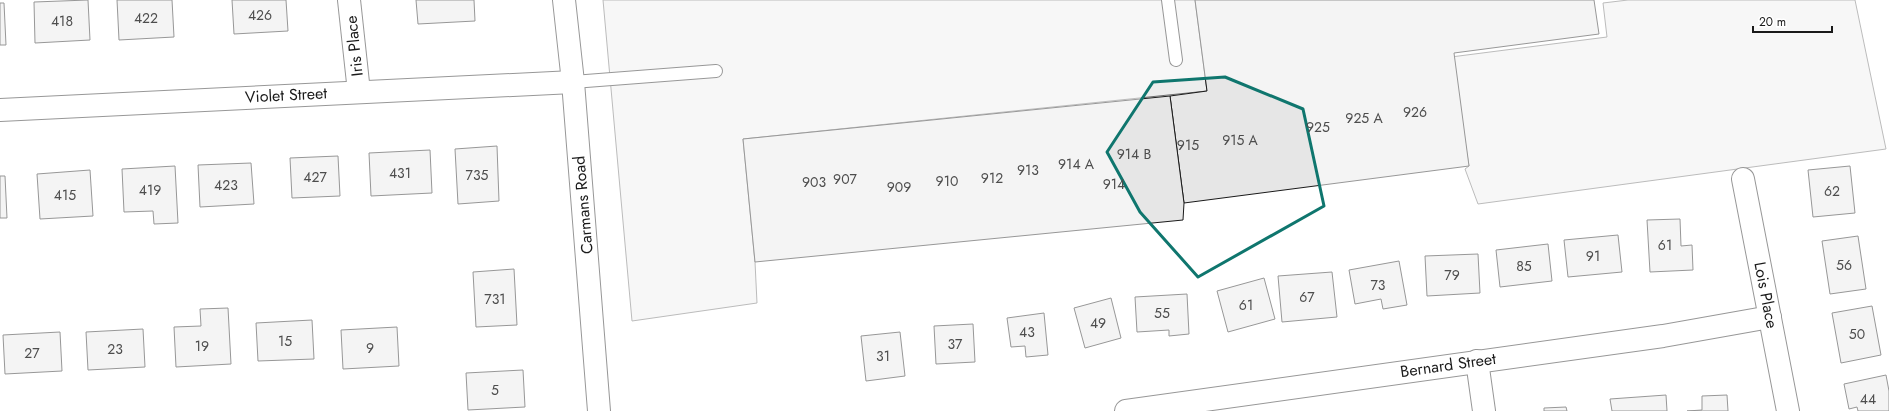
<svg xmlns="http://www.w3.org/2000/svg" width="1889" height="411" font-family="Jost,sans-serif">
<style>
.parking{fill:#ededed;stroke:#6a6a6a}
.building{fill:#e6e6e6;stroke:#1a1a1a}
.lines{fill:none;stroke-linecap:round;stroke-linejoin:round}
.service-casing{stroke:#1a1a1a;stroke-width:14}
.minor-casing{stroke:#1a1a1a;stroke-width:24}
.tertiary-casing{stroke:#1a1a1a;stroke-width:24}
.service{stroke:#fff;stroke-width:12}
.minor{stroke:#fff;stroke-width:22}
.tertiary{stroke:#fff;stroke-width:22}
.marked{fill:none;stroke:#0f766e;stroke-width:3;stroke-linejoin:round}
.labels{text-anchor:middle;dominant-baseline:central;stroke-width:3;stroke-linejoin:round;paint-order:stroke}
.number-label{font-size:14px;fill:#4d4d4d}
.street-label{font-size:16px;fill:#1a1a1a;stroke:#fff}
</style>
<rect width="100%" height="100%" fill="#fff"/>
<g class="parking">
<path d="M603,0H1195L1207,91L743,139L755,262L757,303L632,321Z"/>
<path d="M1628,0H1855L1886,149L1478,204L1465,169L1469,166L1451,57L1607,37L1603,3Z"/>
</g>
<g class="building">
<path d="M88,0L90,40L35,43L34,2Z"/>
<path d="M117,0H172L174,37L119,40Z"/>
<path d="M232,0H286L288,31L234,34Z"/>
<path d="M416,0H474L475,21L418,24Z"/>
<path d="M1195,0H1594L1599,34L1454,53L1469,166L1184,203L1170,96L1207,91Z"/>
<path d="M0,3H4L6,45H0Z"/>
<path d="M1170,96L1184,203L1183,220L755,262L743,139Z"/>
<path d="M497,146L499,201L458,204L455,149Z"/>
<path d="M430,150L432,193L371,196L369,153Z"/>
<path d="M338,156L340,196L292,198L290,158Z"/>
<path d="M251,163L254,204L200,207L198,165Z"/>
<path d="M175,166L178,223L154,224L153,211L124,212L122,169Z"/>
<path d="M1850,166L1855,213L1813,217L1808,170Z"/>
<path d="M90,170L93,216L40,219L37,174Z"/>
<path d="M0,176H5L7,218H0Z"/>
<path d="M1680,219L1681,246L1692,245L1693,270L1650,272L1647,220Z"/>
<path d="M1618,235L1622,272L1568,277L1564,240Z"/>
<path d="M1858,236L1866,289L1830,294L1822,241Z"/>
<path d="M1548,244L1552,281L1500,287L1496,250Z"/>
<path d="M1478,254L1480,293L1427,296L1425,256Z"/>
<path d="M1399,261L1407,305L1383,309L1381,299L1355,304L1349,270Z"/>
<path d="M514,269L517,325L476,327L473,272Z"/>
<path d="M1332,272L1337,317L1282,322L1278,276Z"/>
<path d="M1264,278L1275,319L1228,332L1217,291Z"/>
<path d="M1187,294L1189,334L1169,336V330L1137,332L1135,297Z"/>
<path d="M1111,298L1121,338L1085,348L1074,308Z"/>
<path d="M1872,306L1881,355L1841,363L1832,313Z"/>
<path d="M228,308L231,364L176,367L174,327L201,326L200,309Z"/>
<path d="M1044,313L1048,355L1026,357L1025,346L1011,347L1007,318Z"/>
<path d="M312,320L314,359L258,361L256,323Z"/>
<path d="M973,324L975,362L936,364L934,326Z"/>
<path d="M397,327L399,366L343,369L341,330Z"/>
<path d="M143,329L145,367L88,370L86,332Z"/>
<path d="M60,332L62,371L5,374L3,335Z"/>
<path d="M900,332L905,376L866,381L861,336Z"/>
<path d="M523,370L525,407L468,410L466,373Z"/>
<path d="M1886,375L1889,391V411H1858L1857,407L1849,409L1844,384Z"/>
<path d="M1666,395L1667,411H1612L1610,399Z"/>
<path d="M1727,395L1728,411H1687L1702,410V396Z"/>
<path d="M1566,407L1567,411H1544V408Z"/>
</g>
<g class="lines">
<defs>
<g id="service">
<path d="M1168,0L1176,60"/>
<path d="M573,82L716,71"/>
</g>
<g id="minor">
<path d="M349,0L359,92"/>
<path d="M0,110L573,82"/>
<path d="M1743,179L1788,411"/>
<path d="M1477,361L1484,411"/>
<path d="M1126,411L1663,336L1770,317"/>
</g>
<path id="tertiary" d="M564,0L573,82L599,411"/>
</defs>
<use href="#service" class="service-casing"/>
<use href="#minor" class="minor-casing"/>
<use href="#tertiary" class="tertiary-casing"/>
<use href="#service" class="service"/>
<use href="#minor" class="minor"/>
<use href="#tertiary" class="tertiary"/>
</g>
<path d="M0 0H1889V411H0ZM1225,77L1303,109L1324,206L1198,277L1140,212L1107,152L1153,82Z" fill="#fff" fill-opacity=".55" fill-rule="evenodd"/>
<path class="marked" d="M1225,77L1303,109L1324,206L1198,277L1140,212L1107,152L1153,82Z"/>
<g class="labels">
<g class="number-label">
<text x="260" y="15">426</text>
<text x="146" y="18">422</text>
<text x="62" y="21">418</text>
<text x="1415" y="112">926</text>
<text x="1364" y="118">925 A</text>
<text x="1318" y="127">925</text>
<text x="1240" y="140">915 A</text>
<text x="1188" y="145">915</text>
<text x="1134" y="154">914 B</text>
<text x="1076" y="164">914 A</text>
<text x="1028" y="170">913</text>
<text x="400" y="173">431</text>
<text x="477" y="175">735</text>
<text x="315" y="177">427</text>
<text x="992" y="178">912</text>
<text x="845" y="179">907</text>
<text x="947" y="181">910</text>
<text x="814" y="182">903</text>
<text x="1114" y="184">914</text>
<text x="226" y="185">423</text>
<text x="899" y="187">909</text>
<text x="150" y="190">419</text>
<text x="1832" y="191">62</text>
<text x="65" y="195">415</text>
<text x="1665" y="245">61</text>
<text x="1593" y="256">91</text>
<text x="1844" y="265">56</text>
<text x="1524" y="266">85</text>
<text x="1452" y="275">79</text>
<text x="1378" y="285">73</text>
<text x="1307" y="297">67</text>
<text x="495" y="299">731</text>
<text x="1246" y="305">61</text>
<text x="1162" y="313">55</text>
<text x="1098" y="323">49</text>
<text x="1027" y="332">43</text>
<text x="1857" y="334">50</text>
<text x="285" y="341">15</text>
<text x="955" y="344">37</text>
<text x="202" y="346">19</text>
<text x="370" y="348">9</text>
<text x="115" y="349">23</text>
<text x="32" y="353">27</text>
<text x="883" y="356">31</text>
<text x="495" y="390">5</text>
<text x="1868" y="399">44</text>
</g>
<g class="street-label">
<text transform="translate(354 46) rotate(-96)">Iris Place</text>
<text transform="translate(286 95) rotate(-3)">Violet Street</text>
<text transform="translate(583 205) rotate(-95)">Carmans Road</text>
<text transform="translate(1766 295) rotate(79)">Lois Place</text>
<text transform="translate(1448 365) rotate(-8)">Bernard Street</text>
</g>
</g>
<path d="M1753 26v6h79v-6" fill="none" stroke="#1a1a1a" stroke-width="2"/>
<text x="1759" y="26" font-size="12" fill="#1a1a1a" stroke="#ffffff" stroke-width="3" paint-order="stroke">20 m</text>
</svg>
